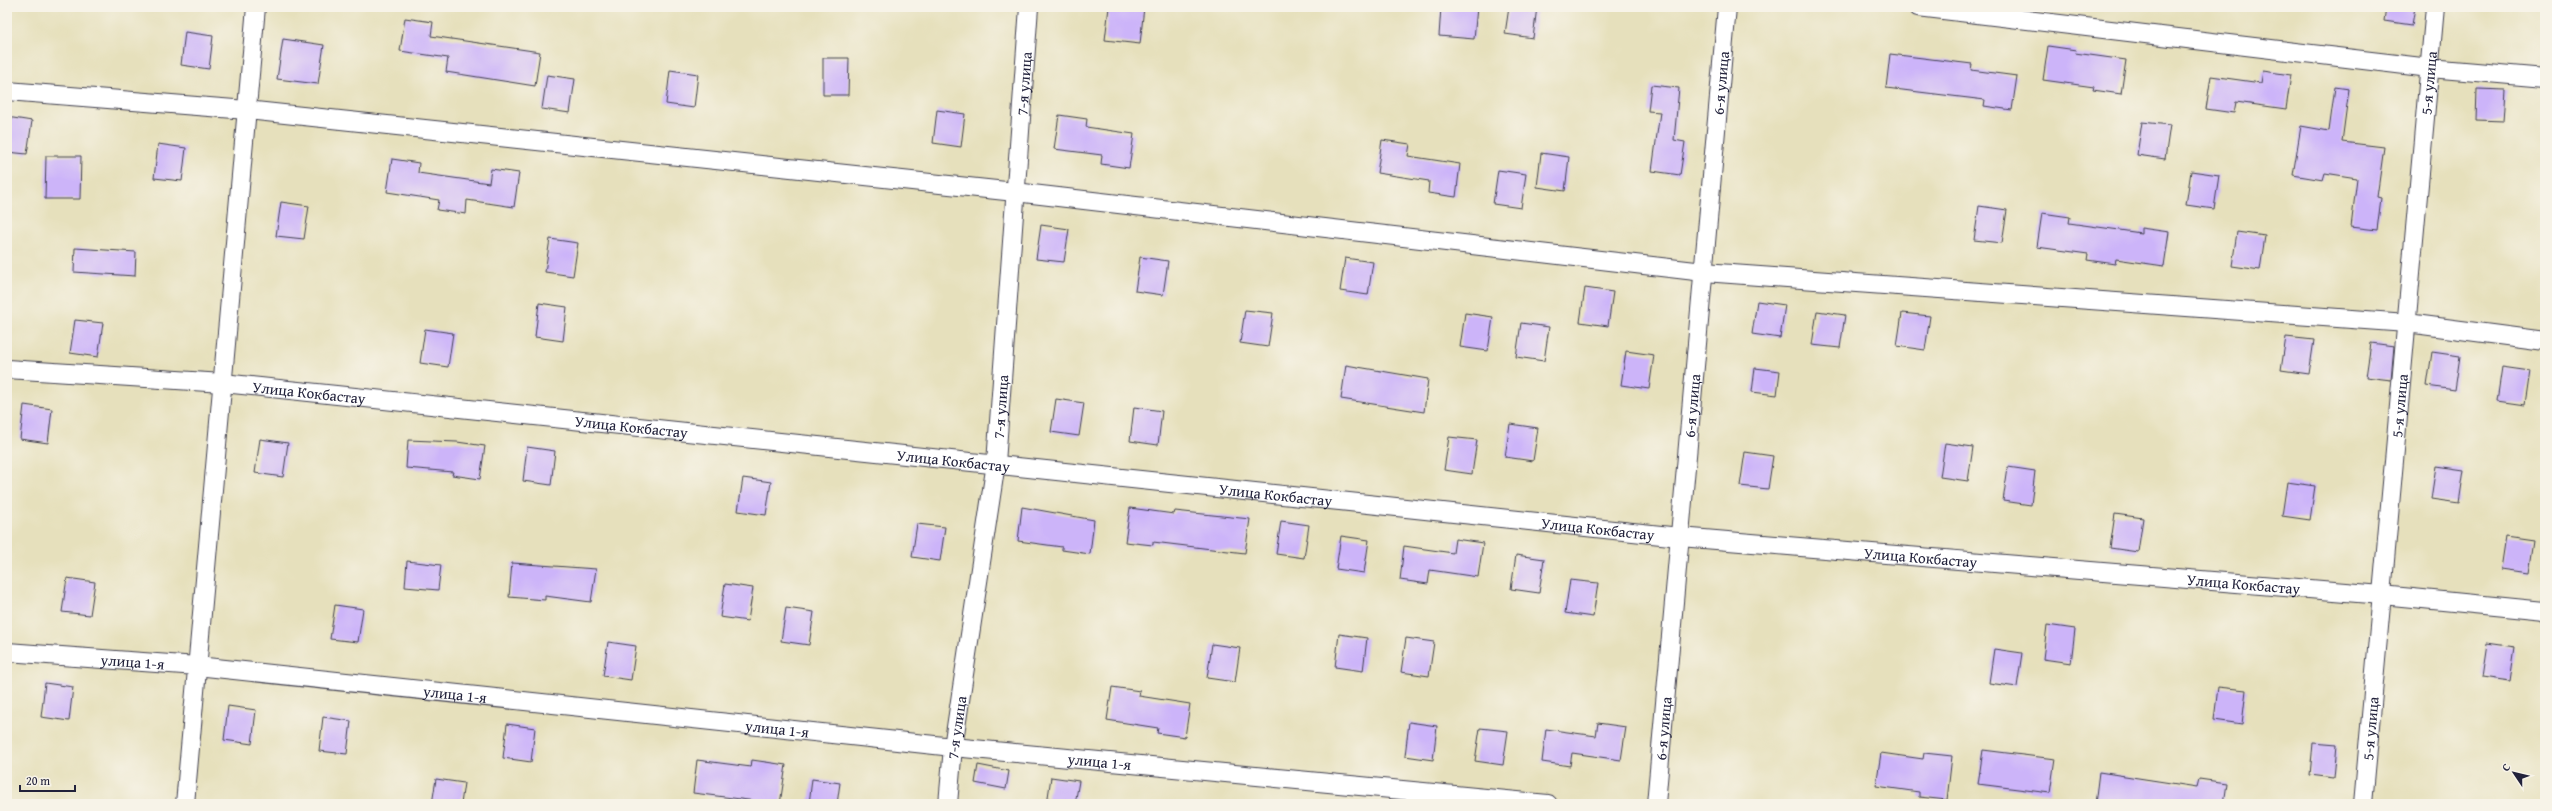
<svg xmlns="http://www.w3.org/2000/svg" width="2552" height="811" font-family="'Gentium Book Plus',serif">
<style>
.building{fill:#ccb4f9}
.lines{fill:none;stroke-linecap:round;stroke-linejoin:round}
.street-casing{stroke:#3f3e4e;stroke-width:20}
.street{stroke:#fff;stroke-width:18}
.labels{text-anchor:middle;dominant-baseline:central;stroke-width:3;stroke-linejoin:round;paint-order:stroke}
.street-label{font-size:15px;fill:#22223b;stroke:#f7f3e8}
</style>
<rect width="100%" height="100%" fill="#f7f3e8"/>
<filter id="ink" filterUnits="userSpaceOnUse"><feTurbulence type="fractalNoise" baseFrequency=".025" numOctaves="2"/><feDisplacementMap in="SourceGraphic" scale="8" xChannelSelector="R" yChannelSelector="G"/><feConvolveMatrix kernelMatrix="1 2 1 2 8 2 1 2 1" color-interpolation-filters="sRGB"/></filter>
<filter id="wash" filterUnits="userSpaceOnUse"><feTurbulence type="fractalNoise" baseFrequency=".012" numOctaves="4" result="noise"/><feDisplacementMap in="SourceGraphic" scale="16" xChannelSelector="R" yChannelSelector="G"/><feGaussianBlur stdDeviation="0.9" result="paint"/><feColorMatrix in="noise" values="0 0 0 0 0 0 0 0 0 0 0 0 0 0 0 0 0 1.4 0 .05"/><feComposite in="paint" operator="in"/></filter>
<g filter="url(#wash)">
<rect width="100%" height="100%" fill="#e6e0bc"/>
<g id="blocks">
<g class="building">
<path d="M1109,7H1144L1140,44L1105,40Z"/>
<path d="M1441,7H1477L1474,39L1439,36Z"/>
<path d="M1509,7H1537L1533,38L1505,34Z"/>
<path d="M2386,7H2415L2412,25L2384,21Z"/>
<path d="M405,18L433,22L431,36L540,52L535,86L446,72L448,58L400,51Z"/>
<path d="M185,32L213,36L209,69L181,65Z"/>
<path d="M283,39L324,45L318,84L277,79Z"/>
<path d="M2048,46L2076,50L2075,53L2126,60L2121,94L2093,90L2094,87L2043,80Z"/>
<path d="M1890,54L1972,64L1971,70L2017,76L2012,110L1984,106L1985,100L1886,88Z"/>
<path d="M823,58H849L848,95H823Z"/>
<path d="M670,70L698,74L694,108L666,104Z"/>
<path d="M2263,71L2291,75L2286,109L2236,102L2234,113L2206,109L2211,76L2261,83Z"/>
<path d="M547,75L575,79L570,113L542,109Z"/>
<path d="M1651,85L1679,88L1674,140L1685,142L1680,175L1652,171L1660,112L1648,111Z"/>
<path d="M2335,87L2349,89L2342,142L2384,147L2377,197L2381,198L2377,230L2351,227L2357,178L2325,173L2323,180L2293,175L2301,126L2329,131Z"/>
<path d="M2477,89L2506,90L2504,121L2476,120Z"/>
<path d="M937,110L965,114L961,147L933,143Z"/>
<path d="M1059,115L1087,119L1086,127L1134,134L1129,168L1101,164L1102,155L1054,149Z"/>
<path d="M7,117L32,121L27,154L7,152Z"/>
<path d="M2142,122L2170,125L2165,159L2137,155Z"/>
<path d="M1382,140L1410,144L1408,156L1460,164L1456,197L1428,193L1429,181L1377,173Z"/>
<path d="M158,144L186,148L182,181L154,178Z"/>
<path d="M1541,153L1569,157L1565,191L1537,187Z"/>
<path d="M46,156H81L80,199H45Z"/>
<path d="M392,159L419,163L418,173L489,183L491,169L519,173L514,207L467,200L466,214L437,210L439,200L387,192Z"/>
<path d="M1498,170L1526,174L1521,208L1493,204Z"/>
<path d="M2191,171L2219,175L2214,209L2186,205Z"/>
<path d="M281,202L309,206L304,239L276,236Z"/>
<path d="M1979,206L2007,210L2002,243L1974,240Z"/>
<path d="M2042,213L2070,217L2069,223L2141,233V228L2169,232L2164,266L2116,259L2115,264L2087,260L2088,254L2037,247Z"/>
<path d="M1041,225L1069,229L1064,262L1036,259Z"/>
<path d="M2237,232L2265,236L2260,270L2232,266Z"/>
<path d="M550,239L578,243L573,276L545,272Z"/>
<path d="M75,248L136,252L135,276L74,272Z"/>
<path d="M1140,257L1168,261L1163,295L1135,291Z"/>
<path d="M1345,258L1373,262L1368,295L1340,291Z"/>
<path d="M1585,288L1613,292L1608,326L1580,322Z"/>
<path d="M1757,301L1785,305L1780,338L1752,334Z"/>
<path d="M539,303L567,307L563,341L535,337Z"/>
<path d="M1245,310L1273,313L1268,347L1240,343Z"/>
<path d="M1817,311L1845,315L1840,348L1812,345Z"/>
<path d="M1465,313L1493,317L1488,351L1460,347Z"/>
<path d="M1902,313L1930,316L1925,350L1897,346Z"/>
<path d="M75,320L103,323L98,357L70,353Z"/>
<path d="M1521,323L1549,327L1544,361L1516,357Z"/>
<path d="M425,329L453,333L448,367L420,363Z"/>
<path d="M2286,337L2314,340L2309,374L2281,370Z"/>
<path d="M2371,343L2394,346L2391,380L2366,377Z"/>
<path d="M1626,351L1654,355L1649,389L1621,385Z"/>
<path d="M2432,352L2460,356L2455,390L2427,386Z"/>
<path d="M1346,365L1428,379L1424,412L1341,399Z"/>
<path d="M2502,367L2530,371L2525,405L2497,401Z"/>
<path d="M1755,368L1780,371L1777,395L1752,392Z"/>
<path d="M1056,399L1084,403L1079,436L1051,432Z"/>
<path d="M24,405L52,409L48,443L20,439Z"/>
<path d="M1134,407L1162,411L1158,445L1130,441Z"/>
<path d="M1510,424L1538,428L1533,461L1505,457Z"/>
<path d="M1449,437L1477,440L1472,474L1444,470Z"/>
<path d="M260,439L288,443L283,477L255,473Z"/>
<path d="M408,440L457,442L485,446L480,479L452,475L453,472L406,468Z"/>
<path d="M1945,443L1973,447L1968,481L1940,477Z"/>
<path d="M527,447L555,451L551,485L523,481Z"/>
<path d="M1745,452L1773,456L1768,489L1740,486Z"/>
<path d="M2436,466L2464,470L2459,503L2431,499Z"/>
<path d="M2008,467L2035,471L2031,505L2003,501Z"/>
<path d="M743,478L771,482L766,515L738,511Z"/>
<path d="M2287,482L2315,486L2310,520L2282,516Z"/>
<path d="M1022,507L1094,520L1090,554L1062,550V547L1018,541Z"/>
<path d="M1130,508L1174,514L1175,511L1250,519L1245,553L1153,542V545L1125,542Z"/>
<path d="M2115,514L2143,518L2138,552L2110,548Z"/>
<path d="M1281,521L1309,525L1304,558L1276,554Z"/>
<path d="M917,524L945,527L940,561L912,557Z"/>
<path d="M1341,536L1369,540L1364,573L1336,569Z"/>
<path d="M2506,536L2534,540L2529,573L2501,569Z"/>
<path d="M1455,539L1483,543L1478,577L1430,570L1428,584L1400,580L1404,546L1453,553Z"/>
<path d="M1516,555L1544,559L1539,593L1511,589Z"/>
<path d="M407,561L441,565L438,590L405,587Z"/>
<path d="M512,563L596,569L591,602L545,596V600L509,597Z"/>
<path d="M67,578L95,582L90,615L62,612Z"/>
<path d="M1570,580L1598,583L1593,617L1565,613Z"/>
<path d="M725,584L753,588L748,621L720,617Z"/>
<path d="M335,605L363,609L358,642L330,639Z"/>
<path d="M786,608L814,612L809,645L781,641Z"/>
<path d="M2047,625L2075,629L2071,663L2043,659Z"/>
<path d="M1339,634L1367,638L1363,671L1335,667Z"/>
<path d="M1406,638L1434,642L1429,676L1401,672Z"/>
<path d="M608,642L636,646L631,680L603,676Z"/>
<path d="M2487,643L2515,647L2510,681L2482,677Z"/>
<path d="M1212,644L1240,648L1235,682L1207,678Z"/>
<path d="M1994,649L2022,653L2017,687L1989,683Z"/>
<path d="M45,683L73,687L69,721L41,717Z"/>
<path d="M1112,687L1140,691L1139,696L1190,704L1185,737L1157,733L1158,728L1107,720Z"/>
<path d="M2218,687L2246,690L2242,724L2214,720Z"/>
<path d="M228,706L256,710L252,744L224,740Z"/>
<path d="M323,717L351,721L347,754L319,751Z"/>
<path d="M1409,722L1437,726L1433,760L1405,756Z"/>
<path d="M1598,723L1626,727L1621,760L1572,753L1570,766L1542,762L1546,729L1596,736Z"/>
<path d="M507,724L535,728L531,762L503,758Z"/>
<path d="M1480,728L1508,731L1503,765L1475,761Z"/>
<path d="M2313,743L2337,745L2334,778L2310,775Z"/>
<path d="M1983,750L2055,759L2050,793L1978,784Z"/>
<path d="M1881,753L1923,759L1924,753L1952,756L1947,800L1919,797V792L1876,786Z"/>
<path d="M697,760L751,767L752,760L786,765L780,804L693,793Z"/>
<path d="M978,765L1009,771L1006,789L975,783Z"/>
<path d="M2099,772L2197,787L2199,779L2227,783L2224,804H2095Z"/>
<path d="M1051,777L1079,781L1075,804H1047Z"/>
<path d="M436,779L464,783L461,804H432Z"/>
<path d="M812,779L840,783L837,804H809Z"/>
</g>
</g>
</g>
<g filter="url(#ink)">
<use href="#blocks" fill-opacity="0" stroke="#3f3e4e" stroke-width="1"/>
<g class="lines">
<defs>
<g id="street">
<path d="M1918,7L2430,68L2545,78"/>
<path d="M7,91L247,110L1015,192L1704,272L2407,323L2545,341"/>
<path id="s1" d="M7,369L223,383L1680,537L2382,595L2545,611"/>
<path id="s2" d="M7,652L197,666L953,747L1548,804"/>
<path d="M185,804L256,7"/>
<path id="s3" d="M948,804L953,747L996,463L1029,7"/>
<path id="s4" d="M1656,804L1727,7"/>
<path id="s5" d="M2363,804L2435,7"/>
</g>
</defs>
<use href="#street" class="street-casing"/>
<use href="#street" class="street"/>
</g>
</g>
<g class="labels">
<g class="street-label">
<text stroke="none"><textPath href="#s4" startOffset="724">6-я улица</textPath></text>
<text stroke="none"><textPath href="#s5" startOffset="724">5-я улица</textPath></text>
<text stroke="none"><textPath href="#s3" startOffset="725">7-я улица</textPath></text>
<text stroke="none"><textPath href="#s1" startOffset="303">Улица Кокбастау</textPath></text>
<text stroke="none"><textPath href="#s5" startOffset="400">5-я улица</textPath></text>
<text stroke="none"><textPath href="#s4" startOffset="400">6-я улица</textPath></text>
<text stroke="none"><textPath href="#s3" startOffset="401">7-я улица</textPath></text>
<text stroke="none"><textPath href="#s1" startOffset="627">Улица Кокбастау</textPath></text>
<text stroke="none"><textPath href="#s1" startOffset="951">Улица Кокбастау</textPath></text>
<text stroke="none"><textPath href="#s1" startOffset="1275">Улица Кокбастау</textPath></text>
<text stroke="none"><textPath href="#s1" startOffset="1599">Улица Кокбастау</textPath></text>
<text stroke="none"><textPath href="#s1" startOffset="1923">Улица Кокбастау</textPath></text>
<text stroke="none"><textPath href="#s1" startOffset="2247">Улица Кокбастау</textPath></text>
<text stroke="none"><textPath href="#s2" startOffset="126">улица 1-я</textPath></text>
<text stroke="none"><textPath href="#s2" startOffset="450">улица 1-я</textPath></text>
<text stroke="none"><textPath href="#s2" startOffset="774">улица 1-я</textPath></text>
<text stroke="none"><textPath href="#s3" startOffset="77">7-я улица</textPath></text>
<text stroke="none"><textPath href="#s4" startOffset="76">6-я улица</textPath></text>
<text stroke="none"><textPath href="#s5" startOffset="76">5-я улица</textPath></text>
<text stroke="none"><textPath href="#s2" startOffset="1098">улица 1-я</textPath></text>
</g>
</g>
<rect width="2552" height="811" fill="none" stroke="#f7f3e8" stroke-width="24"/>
<g transform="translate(2514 773) rotate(305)" stroke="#f7f3e8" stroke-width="3" paint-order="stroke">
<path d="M0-3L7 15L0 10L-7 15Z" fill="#22223b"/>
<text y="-6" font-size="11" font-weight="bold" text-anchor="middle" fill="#22223b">С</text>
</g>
<path d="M20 785v6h55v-6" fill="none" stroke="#22223b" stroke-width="2"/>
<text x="26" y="785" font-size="12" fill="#22223b" stroke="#f7f3e8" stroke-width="3" paint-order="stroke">20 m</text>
</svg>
